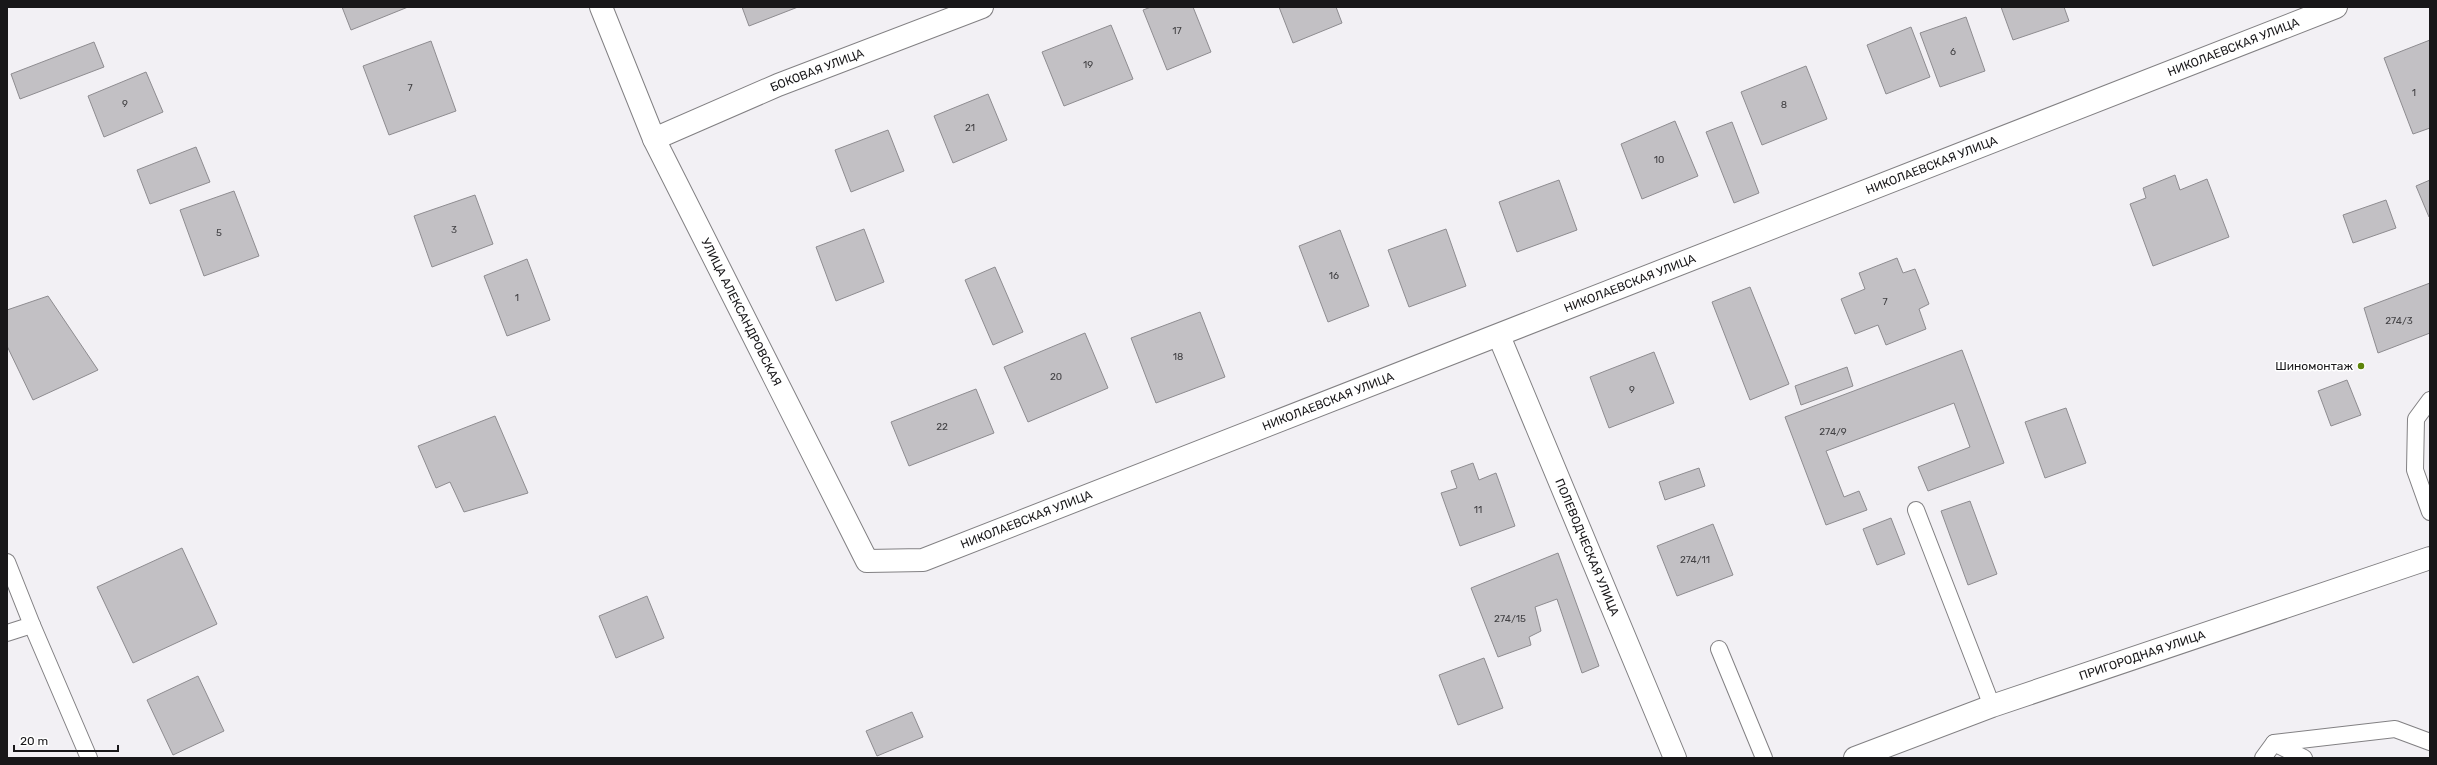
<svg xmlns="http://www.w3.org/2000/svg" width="2437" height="765" font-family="Rubik,sans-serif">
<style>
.building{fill:#c2c0c4;stroke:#8e8c90}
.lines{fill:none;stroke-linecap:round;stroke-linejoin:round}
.lane-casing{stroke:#828083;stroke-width:18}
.street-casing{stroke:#828083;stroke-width:24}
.lane{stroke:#fff;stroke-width:16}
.street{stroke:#fff;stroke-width:22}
.poi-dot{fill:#5d8409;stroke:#fff;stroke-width:1.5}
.labels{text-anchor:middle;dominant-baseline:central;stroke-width:3;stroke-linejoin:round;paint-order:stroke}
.number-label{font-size:10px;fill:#424144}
.street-label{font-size:12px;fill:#181719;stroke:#fff}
.poi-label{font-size:12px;fill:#181719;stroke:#fff;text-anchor:end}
</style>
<rect width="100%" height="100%" fill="#f2f0f4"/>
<g class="building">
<path d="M342,7H408L351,30Z"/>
<path d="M742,7H798L749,26Z"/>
<path d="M1151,7H1193L1211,52L1167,70L1143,10Z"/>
<path d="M1279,7H1336L1342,23L1293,43Z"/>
<path d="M2001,7H2064L2069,21L2013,40Z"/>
<path d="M1966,17L1985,71L1940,87L1920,33Z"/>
<path d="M1111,25L1133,79L1064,106L1042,52Z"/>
<path d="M1911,27L1930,77L1886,94L1867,45Z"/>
<path d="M2430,40V128L2413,134L2384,58Z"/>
<path d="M431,41L456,111L389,135L363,66Z"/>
<path d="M94,42L104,67L20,99L11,74Z"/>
<path d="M1806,66L1827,119L1762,145L1741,92Z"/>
<path d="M146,72L163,112L104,137L88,96Z"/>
<path d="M988,94L1007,140L953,163L934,116Z"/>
<path d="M1675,121L1698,176L1642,199L1621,144Z"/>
<path d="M1732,122L1759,193L1734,203L1706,132Z"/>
<path d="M888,130L904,171L851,192L835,150Z"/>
<path d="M196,147L210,182L150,204L137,170Z"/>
<path d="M2175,175L2180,190L2207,179L2229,237L2153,266L2130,204L2146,198L2143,188Z"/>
<path d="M1559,180L1577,230L1517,252L1499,202Z"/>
<path d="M2430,180V217H2429L2416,186Z"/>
<path d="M234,191L259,256L204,276L180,210Z"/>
<path d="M475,195L493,244L432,267L414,216Z"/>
<path d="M2386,200L2396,228L2353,243L2343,215Z"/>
<path d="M864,229L884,282L836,301L816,247Z"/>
<path d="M1446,229L1466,286L1409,307L1388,250Z"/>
<path d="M1340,230L1369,306L1328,322L1299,246Z"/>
<path d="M1897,258L1903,273L1915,269L1929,304L1919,309L1926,329L1886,345L1878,325L1855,334L1841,299L1865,289L1859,273Z"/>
<path d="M527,259L550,320L507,336L484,276Z"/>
<path d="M995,267L1023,332L993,345L965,280Z"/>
<path d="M2430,283V333L2378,353L2364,308Z"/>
<path d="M1750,287L1789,384L1750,400L1712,302Z"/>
<path d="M48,296L98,370L33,400L7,346V310Z"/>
<path d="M1200,312L1225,377L1156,403L1131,338Z"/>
<path d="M1085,333L1108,388L1028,422L1004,367Z"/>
<path d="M1962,350L2004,463L1928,491L1918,467L1970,447L1954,403L1826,451L1844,497L1859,491L1867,510L1826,525L1785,417Z"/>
<path d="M1654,352L1674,403L1609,428L1590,377Z"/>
<path d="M1847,367L1853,386L1801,405L1795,386Z"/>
<path d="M2347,380L2361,415L2331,426L2318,391Z"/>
<path d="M976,389L994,433L909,466L891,422Z"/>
<path d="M2066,408L2086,463L2045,478L2025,422Z"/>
<path d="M495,416L528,493L464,512L450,482L436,488L418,446Z"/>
<path d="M1473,463L1479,480L1496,473L1515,526L1460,546L1441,493L1457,488L1451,471Z"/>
<path d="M1699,468L1705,486L1665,500L1659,482Z"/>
<path d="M1970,501L1997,574L1968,585L1941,511Z"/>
<path d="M1891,518L1905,554L1877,565L1863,529Z"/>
<path d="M1713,524L1733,575L1677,596L1657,546Z"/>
<path d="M182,548L217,624L133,663L97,587Z"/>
<path d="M1558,553L1599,666L1582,673L1557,599L1535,607L1541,631L1529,637L1531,645L1498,657L1471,588Z"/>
<path d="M647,596L664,638L616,658L599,616Z"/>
<path d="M1484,658L1503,708L1458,725L1439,675Z"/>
<path d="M198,676L224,731L173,755L147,700Z"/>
<path d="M912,712L923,737L877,756L866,731Z"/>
</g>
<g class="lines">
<defs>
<g id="lane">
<path d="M2430,400L2416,419L2415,470L2430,512"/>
<path d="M1916,510L1992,706"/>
<path d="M7,562L32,625L7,633"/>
<path d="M32,625L89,758"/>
<path d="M1719,649L1764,758"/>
<path d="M2274,743L2395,729L2430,742"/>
<path d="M2263,758L2274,743L2304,758"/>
</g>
<g id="street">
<path id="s1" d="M601,7L654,139L867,561L923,560L2336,7"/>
<path id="s2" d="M654,139L778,85L982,7"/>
<path id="s3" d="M1499,336L1675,758"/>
<path id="s4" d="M1855,758L1992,706L2430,558"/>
</g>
</defs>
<use href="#lane" class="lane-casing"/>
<use href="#street" class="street-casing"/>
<use href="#lane" class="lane"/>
<use href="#street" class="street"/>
</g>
<circle class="poi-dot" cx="2361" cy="366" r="4"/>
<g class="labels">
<g class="number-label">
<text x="1177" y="31">17</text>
<text x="1953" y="52">6</text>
<text x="1088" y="65">19</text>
<text x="410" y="88">7</text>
<text x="2414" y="93">1</text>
<text x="125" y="104">9</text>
<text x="1784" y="105">8</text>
<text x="970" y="128">21</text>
<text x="1659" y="160">10</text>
<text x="454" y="230">3</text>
<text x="219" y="233">5</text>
<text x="1334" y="276">16</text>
<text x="517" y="298">1</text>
<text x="1885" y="302">7</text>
<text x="2399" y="321">274/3</text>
<text x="1178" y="357">18</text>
<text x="1056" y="377">20</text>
<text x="1632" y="390">9</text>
<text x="942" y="427">22</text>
<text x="1833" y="432">274/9</text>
<text x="1478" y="510">11</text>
<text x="1695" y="560">274/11</text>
<text x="1510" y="619">274/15</text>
</g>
<g class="street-label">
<text stroke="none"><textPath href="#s1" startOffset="2078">НИКОЛАЕВСКАЯ УЛИЦА</textPath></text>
<text stroke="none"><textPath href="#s2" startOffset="177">БОКОВАЯ УЛИЦА</textPath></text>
<text stroke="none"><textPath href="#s1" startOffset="1754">НИКОЛАЕВСКАЯ УЛИЦА</textPath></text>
<text stroke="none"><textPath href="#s1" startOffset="1430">НИКОЛАЕВСКАЯ УЛИЦА</textPath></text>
<text stroke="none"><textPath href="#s1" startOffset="336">УЛИЦА АЛЕКСАНДРОВСКАЯ</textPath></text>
<text stroke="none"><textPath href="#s1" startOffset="1106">НИКОЛАЕВСКАЯ УЛИЦА</textPath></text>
<text stroke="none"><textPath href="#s1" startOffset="782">НИКОЛАЕВСКАЯ УЛИЦА</textPath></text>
<text stroke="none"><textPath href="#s3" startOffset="229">ПОЛЕВОДЧЕСКАЯ УЛИЦА</textPath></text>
<text stroke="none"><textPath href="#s4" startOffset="305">ПРИГОРОДНАЯ УЛИЦА</textPath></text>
</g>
<g class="poi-label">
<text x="2353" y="366">Шиномонтаж</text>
</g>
</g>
<rect width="2437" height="765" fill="none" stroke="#181719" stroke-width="16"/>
<path d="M14 745v6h104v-6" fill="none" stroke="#181719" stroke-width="2"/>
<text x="20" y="745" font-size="12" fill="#181719" stroke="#ffffff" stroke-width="3" paint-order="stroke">20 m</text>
</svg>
